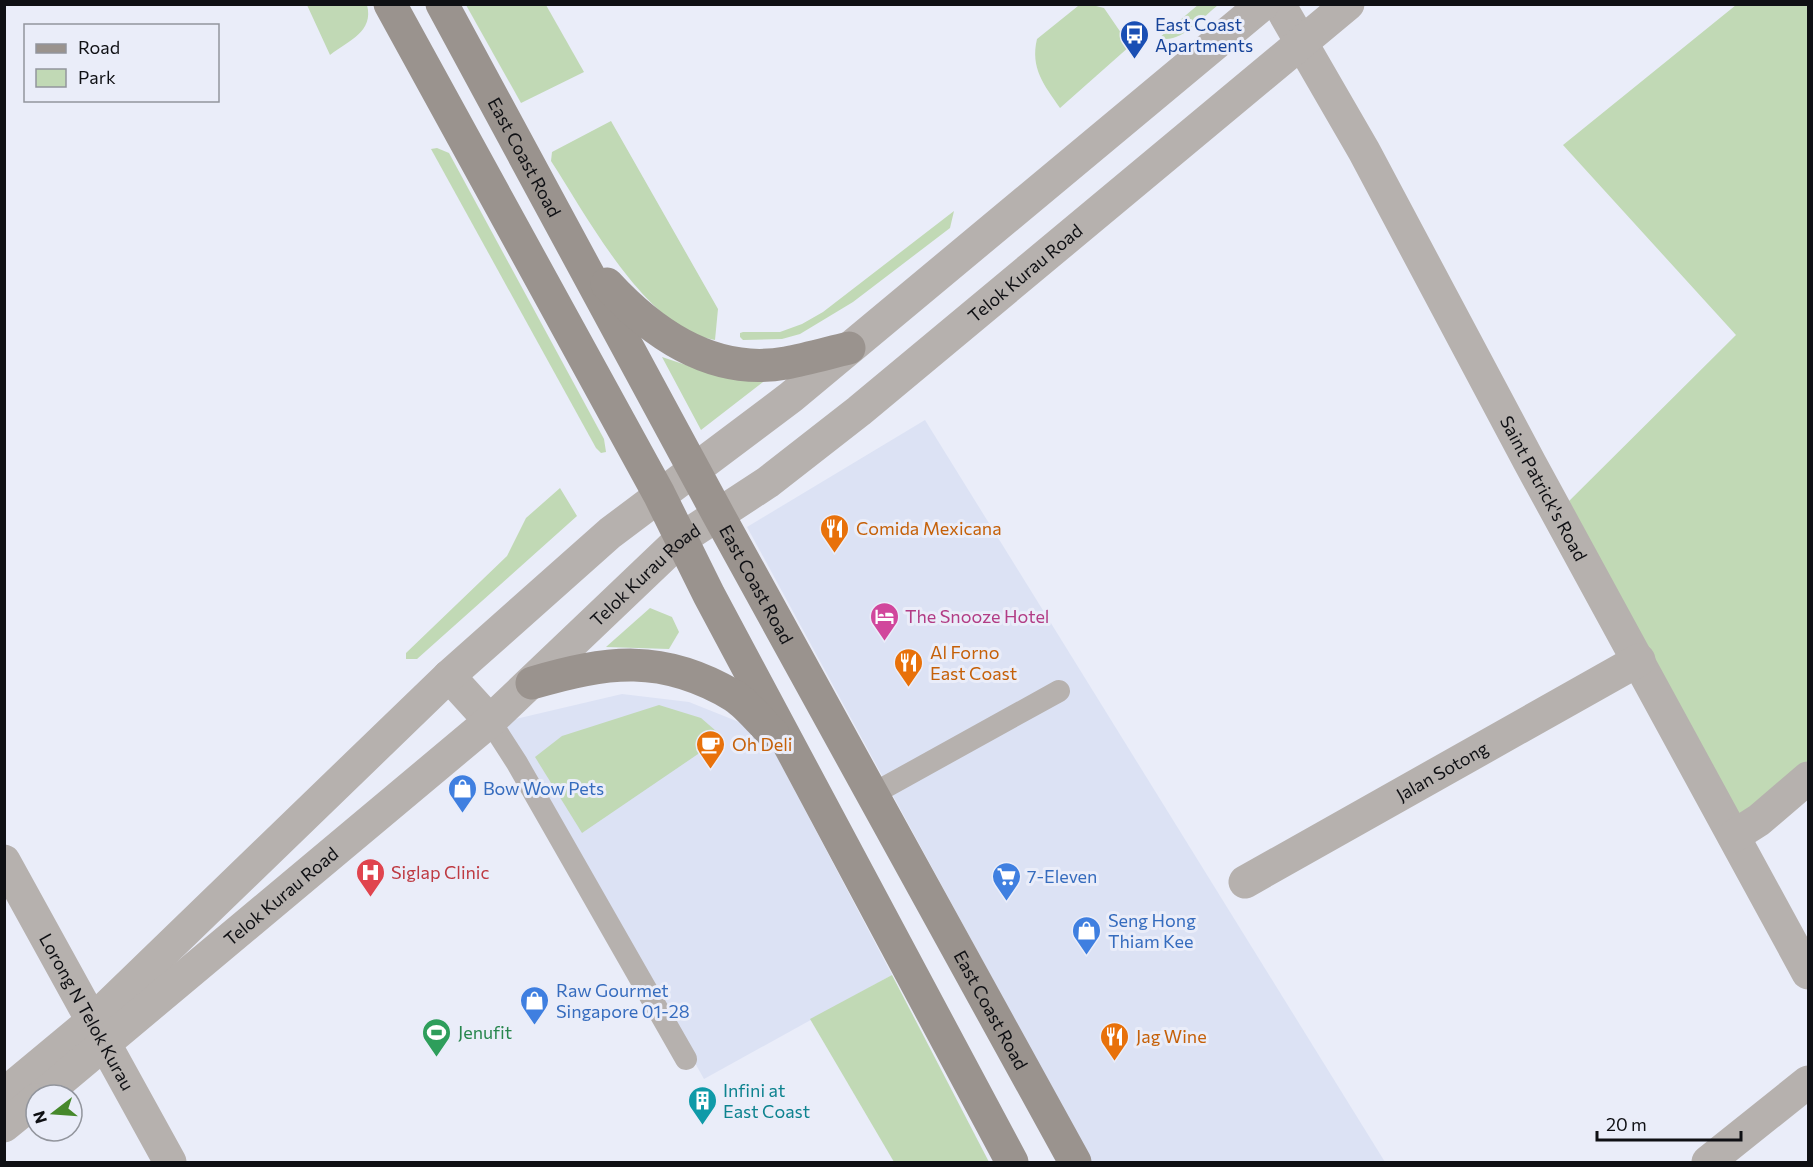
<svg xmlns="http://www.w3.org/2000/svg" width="1813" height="1167" font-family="Commissioner,sans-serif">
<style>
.built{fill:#dce2f4}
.green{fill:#c1d9b5}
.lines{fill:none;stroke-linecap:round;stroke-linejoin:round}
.service{stroke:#b6b1ae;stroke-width:22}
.minor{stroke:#b6b1ae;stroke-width:33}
.tertiary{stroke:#b6b1ae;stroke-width:33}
.secondary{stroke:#9a938e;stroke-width:33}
.labels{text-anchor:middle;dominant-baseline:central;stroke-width:6;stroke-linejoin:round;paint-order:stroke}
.transit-label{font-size:18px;fill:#164399;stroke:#eaedf9;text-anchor:start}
.street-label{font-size:18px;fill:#0f1014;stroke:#eaedf9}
.food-label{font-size:18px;fill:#c56008;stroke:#eaedf9;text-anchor:start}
.hotel-label{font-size:18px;fill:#b23c85;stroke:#eaedf9;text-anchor:start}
.shop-label{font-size:18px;fill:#366cbe;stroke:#eaedf9;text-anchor:start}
.health-label{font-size:18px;fill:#be3a42;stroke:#eaedf9;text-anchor:start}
.leisure-label{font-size:18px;fill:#27864d;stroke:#eaedf9;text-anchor:start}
.culture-label{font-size:18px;fill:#0d838f;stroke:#eaedf9;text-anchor:start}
</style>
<rect width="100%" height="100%" fill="#eaedf9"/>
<g class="built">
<path d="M925,420L1385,1162H1092L747,527Z"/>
<path d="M622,694L689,702L764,732L892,975L704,1079L503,722Z"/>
</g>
<g class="green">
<path d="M1199,4L1218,5C1203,17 1180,45 1159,38Z"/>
<path d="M307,5H367C374,32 349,40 330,55Z"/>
<path d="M466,5H546L584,72L521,103Z"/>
<path d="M1092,5L1104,8L1130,46L1060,108C1044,85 1030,68 1037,39L1078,6Z"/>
<path d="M1736,5H1808V764L1741,820L1556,514L1736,335L1563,145Z"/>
<path d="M611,121L718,309L715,340C706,338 696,336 689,332C631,300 586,215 551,161L552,152Z"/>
<path d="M437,148L449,153L604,439L606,452L601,453L596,448L431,149Z"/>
<path d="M954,211L950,228L853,302L800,334L782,339L743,340L740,337V333L743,332H780L802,324L823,312Z"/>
<path d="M662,357L710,373L767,379L701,430Z"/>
<path d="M560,488L577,516L417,659H406V653L507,556L526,518Z"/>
<path d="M650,608L672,617L679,632L669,649L606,647Z"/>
<path d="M659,705L701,718L723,737L582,833L535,757L562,736Z"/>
<path d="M892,975L989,1162H894L810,1019Z"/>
</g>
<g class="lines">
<g class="service">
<path d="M490,721L517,763L686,1059"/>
<path d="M871,795L1059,691"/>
</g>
<g class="minor">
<path id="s1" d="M1279,4L1364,151L1530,463L1808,973"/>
<path d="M1734,836L1759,820L1808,778"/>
<path id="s2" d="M4,861L170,1162"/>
<path id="s3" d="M1245,882L1639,660"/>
<path d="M1708,1162L1808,1082"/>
</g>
<g class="tertiary">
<path d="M449,676L490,721"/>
<path d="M4,1094L92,1021L449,676L610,533L791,397L1263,4"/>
<path id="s4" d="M43,1095L490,721L681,539L768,482L859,411L1348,4"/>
<path d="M4,1126L36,1100"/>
</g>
<g class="secondary">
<path d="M390,4L659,494L709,595L1012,1162"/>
<path id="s5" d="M442,4L719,516L1075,1162"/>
<path d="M607,284C653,334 714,376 786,363C807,359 828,353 849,348"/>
<path d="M532,683C607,661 662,653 734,696C748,705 761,722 773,734"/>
</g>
</g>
<defs>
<symbol id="bus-pin" viewBox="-11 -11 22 30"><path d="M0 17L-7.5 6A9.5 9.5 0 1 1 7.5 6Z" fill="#1a4fb4" stroke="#eaedf9"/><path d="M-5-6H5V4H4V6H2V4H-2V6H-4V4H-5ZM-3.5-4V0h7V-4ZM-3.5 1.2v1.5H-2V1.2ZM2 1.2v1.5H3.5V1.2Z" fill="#fff"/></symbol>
<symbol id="restaurant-pin" viewBox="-11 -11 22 30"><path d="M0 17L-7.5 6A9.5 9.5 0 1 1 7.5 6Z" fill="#e8710a" stroke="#eaedf9"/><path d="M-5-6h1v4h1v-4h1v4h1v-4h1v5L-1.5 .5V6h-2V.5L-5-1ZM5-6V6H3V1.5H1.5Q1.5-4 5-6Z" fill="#fff"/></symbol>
<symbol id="hotel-pin" viewBox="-11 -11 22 30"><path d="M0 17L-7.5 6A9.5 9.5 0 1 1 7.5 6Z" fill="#d1479c" stroke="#eaedf9"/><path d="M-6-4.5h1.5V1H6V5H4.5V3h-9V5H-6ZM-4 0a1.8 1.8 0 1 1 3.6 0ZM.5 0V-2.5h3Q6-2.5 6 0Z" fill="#fff"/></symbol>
<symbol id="cafe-pin" viewBox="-11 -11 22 30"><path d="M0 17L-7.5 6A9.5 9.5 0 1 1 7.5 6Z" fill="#e8710a" stroke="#eaedf9"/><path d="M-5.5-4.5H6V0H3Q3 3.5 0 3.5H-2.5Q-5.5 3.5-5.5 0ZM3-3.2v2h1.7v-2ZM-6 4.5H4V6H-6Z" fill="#fff"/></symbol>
<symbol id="shop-pin" viewBox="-11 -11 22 30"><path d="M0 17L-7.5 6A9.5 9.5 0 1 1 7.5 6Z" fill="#3f7fe0" stroke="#eaedf9"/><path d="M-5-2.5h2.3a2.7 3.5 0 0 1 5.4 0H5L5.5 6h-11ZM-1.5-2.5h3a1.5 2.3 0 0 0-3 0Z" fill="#fff"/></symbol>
<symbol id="hospital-pin" viewBox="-11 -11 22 30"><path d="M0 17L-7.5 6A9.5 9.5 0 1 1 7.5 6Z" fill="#e0444e" stroke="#eaedf9"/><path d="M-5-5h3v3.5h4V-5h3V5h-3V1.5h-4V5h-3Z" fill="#fff"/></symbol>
<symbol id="supermarket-pin" viewBox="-11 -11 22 30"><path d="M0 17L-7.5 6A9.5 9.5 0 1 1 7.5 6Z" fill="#3f7fe0" stroke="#eaedf9"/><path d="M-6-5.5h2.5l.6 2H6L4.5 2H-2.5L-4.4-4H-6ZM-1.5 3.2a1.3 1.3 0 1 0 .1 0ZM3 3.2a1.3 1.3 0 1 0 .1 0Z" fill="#fff"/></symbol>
<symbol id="stadium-pin" viewBox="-11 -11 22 30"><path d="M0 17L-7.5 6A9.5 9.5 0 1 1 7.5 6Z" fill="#2e9e5b" stroke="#eaedf9"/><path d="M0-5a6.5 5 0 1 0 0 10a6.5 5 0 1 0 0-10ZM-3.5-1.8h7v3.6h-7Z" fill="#fff"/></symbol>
<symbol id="building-pin" viewBox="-11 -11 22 30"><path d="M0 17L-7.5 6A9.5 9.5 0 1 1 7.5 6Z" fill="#0f9aa8" stroke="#eaedf9"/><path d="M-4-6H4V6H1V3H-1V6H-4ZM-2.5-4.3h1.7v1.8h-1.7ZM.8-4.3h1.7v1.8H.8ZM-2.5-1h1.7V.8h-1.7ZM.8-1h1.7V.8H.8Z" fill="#fff"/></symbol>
</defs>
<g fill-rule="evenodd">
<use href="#bus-pin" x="1118" y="18" width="33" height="45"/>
<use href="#restaurant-pin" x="818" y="512" width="33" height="45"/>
<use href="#hotel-pin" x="868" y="600" width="33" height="45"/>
<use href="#restaurant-pin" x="892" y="646" width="33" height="45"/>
<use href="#cafe-pin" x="694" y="728" width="33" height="45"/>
<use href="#shop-pin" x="446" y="772" width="33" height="45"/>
<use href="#hospital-pin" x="354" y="856" width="33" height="45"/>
<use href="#supermarket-pin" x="990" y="860" width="33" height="45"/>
<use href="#shop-pin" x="1070" y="914" width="33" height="45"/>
<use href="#shop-pin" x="518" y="984" width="33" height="45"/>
<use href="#stadium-pin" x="420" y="1016" width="33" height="45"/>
<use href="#restaurant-pin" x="1098" y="1020" width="33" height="45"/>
<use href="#building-pin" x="686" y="1084" width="33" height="45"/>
</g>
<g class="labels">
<g class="transit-label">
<text x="1155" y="24">East Coast<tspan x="1155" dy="21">Apartments</tspan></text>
</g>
<g class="street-label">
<text stroke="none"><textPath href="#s5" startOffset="174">East Coast Road</textPath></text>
<text stroke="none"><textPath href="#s4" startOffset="1282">Telok Kurau Road</textPath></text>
<text stroke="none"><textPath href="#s1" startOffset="552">Saint Patrick's Road</textPath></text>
<text stroke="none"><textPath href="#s4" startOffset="796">Telok Kurau Road</textPath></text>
<text stroke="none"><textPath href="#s5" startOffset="660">East Coast Road</textPath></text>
<text stroke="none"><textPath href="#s3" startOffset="226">Jalan Sotong</textPath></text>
<text stroke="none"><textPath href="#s4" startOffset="310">Telok Kurau Road</textPath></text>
<text stroke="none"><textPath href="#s5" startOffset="1146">East Coast Road</textPath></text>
<text stroke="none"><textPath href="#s2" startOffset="172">Lorong N Telok Kurau</textPath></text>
</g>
<g class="food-label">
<text x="856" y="528">Comida Mexicana</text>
<text x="930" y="652">Al Forno<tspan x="930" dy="21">East Coast</tspan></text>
<text x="732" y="744">Oh Deli</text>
<text x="1136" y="1036">Jag Wine</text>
</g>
<g class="hotel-label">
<text x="905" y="616">The Snooze Hotel</text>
</g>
<g class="shop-label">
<text x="483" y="788">Bow Wow Pets</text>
<text x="1027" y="876">7-Eleven</text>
<text x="1108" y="920">Seng Hong<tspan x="1108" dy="21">Thiam Kee</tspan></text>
<text x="556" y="990">Raw Gourmet<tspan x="556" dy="21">Singapore 01-28</tspan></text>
</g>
<g class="health-label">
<text x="391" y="872">Siglap Clinic</text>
</g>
<g class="leisure-label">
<text x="458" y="1032">Jenufit</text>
</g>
<g class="culture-label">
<text x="723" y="1090">Infini at<tspan x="723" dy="21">East Coast</tspan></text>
</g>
</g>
<rect width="1813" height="1167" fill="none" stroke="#0f1014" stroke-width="12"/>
<rect x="24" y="24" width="195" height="78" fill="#eaedf9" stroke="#92959d" stroke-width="1.5"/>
<rect x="36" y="44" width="30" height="9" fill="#9a938e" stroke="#92959d" stroke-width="1.5"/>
<text x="78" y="54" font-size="18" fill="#0f1014">Road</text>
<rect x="36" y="69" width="30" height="18" fill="#c1d9b5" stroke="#92959d" stroke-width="1.5"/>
<text x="78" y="84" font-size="18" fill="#0f1014">Park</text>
<g transform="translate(54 1113) rotate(253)"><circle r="28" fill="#eaedf9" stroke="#92959d" stroke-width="1.5"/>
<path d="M0-4.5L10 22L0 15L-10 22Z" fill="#46882b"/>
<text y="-9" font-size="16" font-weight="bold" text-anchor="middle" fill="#0f1014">N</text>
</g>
<path d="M1597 1131v9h144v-9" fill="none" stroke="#0f1014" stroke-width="3"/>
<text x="1606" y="1131" font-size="18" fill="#0f1014" stroke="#eaedf9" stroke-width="4.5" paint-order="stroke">20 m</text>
</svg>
